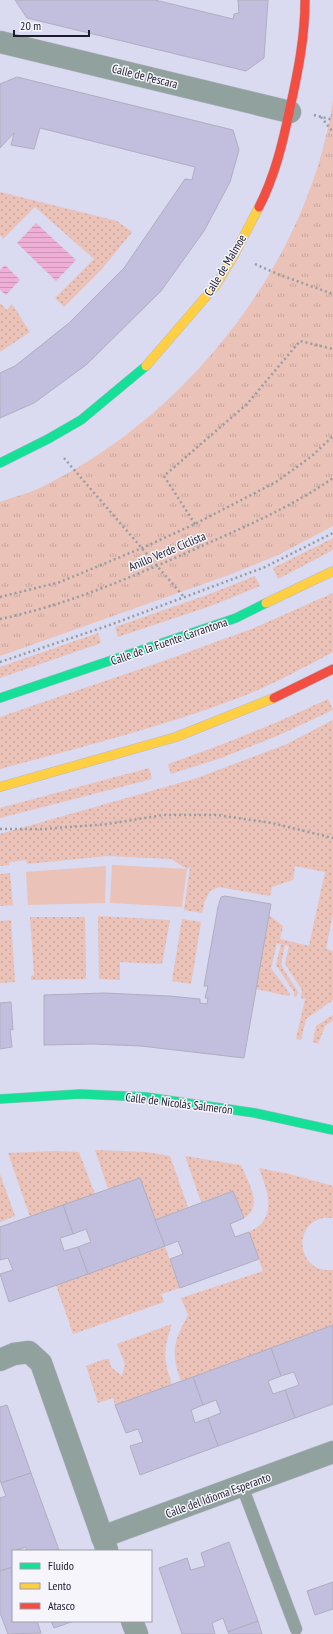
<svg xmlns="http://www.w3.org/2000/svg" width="333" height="1634" font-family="'PT Sans Narrow',sans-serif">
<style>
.grass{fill:url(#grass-dots)}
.park{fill:url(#park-tufts)}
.pitch{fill:#eac2b7}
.water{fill:url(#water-rules)}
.building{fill:#c2bedd;stroke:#afaec1}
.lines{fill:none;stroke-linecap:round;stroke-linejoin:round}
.lane-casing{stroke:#b9b9cb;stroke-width:13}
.street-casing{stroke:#b9b9cb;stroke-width:23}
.fast-casing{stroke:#b9b9cb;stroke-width:10}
.slow-casing{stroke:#b9b9cb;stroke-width:10}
.jam-casing{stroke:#b9b9cb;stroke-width:10}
.path{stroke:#969ea4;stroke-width:2.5;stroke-dasharray:2 3;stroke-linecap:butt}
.lane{stroke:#91a19e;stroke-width:12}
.street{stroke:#91a19e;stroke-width:22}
.fast{stroke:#16e098;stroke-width:9}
.slow{stroke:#ffcf43;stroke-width:9}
.jam{stroke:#f24e42;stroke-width:9}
.labels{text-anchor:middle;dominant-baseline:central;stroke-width:3;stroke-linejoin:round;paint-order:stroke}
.street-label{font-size:12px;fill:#1c1a2d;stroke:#f5f5fb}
</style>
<defs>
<pattern id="grass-dots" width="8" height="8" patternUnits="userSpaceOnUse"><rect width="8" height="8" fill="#eac2b7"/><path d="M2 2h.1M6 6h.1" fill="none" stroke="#c8a69e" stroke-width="1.8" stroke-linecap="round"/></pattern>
<pattern id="park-tufts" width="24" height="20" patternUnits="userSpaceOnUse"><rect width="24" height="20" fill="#eac2b7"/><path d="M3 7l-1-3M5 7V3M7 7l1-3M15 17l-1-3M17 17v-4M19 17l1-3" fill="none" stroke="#c8a69e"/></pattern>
<pattern id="water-rules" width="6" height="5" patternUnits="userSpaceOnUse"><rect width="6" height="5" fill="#eeaed5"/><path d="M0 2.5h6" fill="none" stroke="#cc95b7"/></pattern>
</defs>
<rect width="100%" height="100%" fill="#dadaf0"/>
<g class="grass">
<path d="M0,192L117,221L132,232L102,269L64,307L55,298L94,259L35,207L3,239L0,235Z"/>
<path d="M0,303L7,310L12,304L30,332L0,352Z"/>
<path d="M333,538V550L278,579L273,568Z"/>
<path d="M255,576L260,586L211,606L118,637L115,627L207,595Z"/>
<path d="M333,593V652C303,668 272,685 241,697C163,727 81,747 0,769V717L172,658L254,628Z"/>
<path d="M98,633L101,643L0,678V667Z"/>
<path d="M328,699L333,710L277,736L221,758L171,774L168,764C223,745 275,724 328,699Z"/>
<path d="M333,720V914L326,949L333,951V1000L306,1019L301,1040L296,1039L305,999L301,998L302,990L285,964L289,946L285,945L281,965L298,992L296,997L294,996V992L276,965L281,944L277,943L271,968L290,994L289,996L256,989L269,915L283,926L280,939L309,946L325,872L295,866L293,880L272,887L270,896L219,887L210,891L205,901L202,913L184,910L190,867L187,869L171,859L107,856L27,864L26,860L9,862V865L0,866V834L197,778L287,744Z"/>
<path d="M149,768L152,779L0,818V808Z"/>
<path d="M10,873L13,905L0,906V874Z"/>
<path d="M98,916L170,920L162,964L120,962V980L99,979Z"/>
<path d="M30,917H85L86,979L31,980V976L34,975Z"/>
<path d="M182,919L201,922L191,984L172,981Z"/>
<path d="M11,920L15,982L0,983V921Z"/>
<path d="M333,1015V1020L325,1026L318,1044L313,1042L316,1026Z"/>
<path d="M95,1150L146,1152L170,1156L188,1207L155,1220L140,1178L108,1189Z"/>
<path d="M56,1151L79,1152L95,1194L30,1217L8,1153Z"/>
<path d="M185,1156L241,1165C248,1182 264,1206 244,1218L233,1191L201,1202Z"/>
<path d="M259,1168L289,1174L333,1186V1218C329,1218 324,1217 320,1219C296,1226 297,1261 320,1269C324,1270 329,1270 333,1270V1325L181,1381C170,1352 174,1341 188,1315L181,1298L263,1271L249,1232C252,1230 257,1228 260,1225C276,1210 265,1185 259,1168Z"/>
<path d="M0,1174L15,1216L0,1222Z"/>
<path d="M165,1246L180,1288L161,1294L164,1302L73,1334L56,1285Z"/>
<path d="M172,1324C163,1349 163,1359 172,1384L115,1405L113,1398L98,1403L86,1366L105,1359H109L111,1367L122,1376L125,1364L117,1344Z"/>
</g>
<path class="park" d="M333,100V526L278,555L226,576L0,656V502C13,497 27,494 40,488C187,417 309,263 333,100Z"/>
<g class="pitch">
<path d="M112,865L187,869L182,907L110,903Z"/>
<path d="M106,866L105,903L28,905L26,872Z"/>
</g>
<g class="water">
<path d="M36,223L76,260L56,281L17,243Z"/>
<path d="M5,265L20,280L6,295L0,290V270Z"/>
</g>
<g class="building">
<path d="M15,0H155L233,19L234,14L239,13L238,0H268L264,58L246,71L27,18Z"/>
<path d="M17,77L233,130L239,150L230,182L204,231L161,291L86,365L34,403L0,418V373L15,366L69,323L124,268L185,179L192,180L195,167L40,128L34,149L11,145L14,133L0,148V84Z"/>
<path d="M225,896L271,904L244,1058L141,1046L92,1044L44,1045V995L104,993L169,996L200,999V1003L207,1004L208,998H205L208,986H204L218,907L221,897Z"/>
<path d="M11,1002L13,1030L10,1029L12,1047L0,1049V1003Z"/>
<path d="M140,1178L165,1246L88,1274L78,1247L91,1242L86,1229L73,1234L63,1205Z"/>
<path d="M233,1191L244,1218L230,1224L235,1237L249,1232L259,1259L180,1288L170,1259L183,1254L178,1241L165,1246L155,1220Z"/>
<path d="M63,1205L73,1234L60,1238L64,1251L78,1247L88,1274L9,1302L0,1274L13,1270L8,1258L0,1260V1227Z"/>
<path d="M333,1325V1404L295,1418L285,1390L299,1385L294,1372L281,1376L271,1348Z"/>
<path d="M271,1348L281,1376L268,1381L273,1394L285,1390L295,1418L218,1446L208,1418L221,1413L216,1400L203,1405L193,1377Z"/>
<path d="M193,1377L203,1405L191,1410L195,1423L208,1418L218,1446L140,1475L130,1446L143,1442L138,1429L126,1433L115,1405Z"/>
<path d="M7,1405L31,1473L1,1483L0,1479V1407Z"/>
<path d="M31,1473L59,1550L27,1551L26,1547L13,1551V1567L0,1571V1498L6,1496L1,1483Z"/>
<path d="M229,1542L258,1621L228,1632L223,1618L212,1623L215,1634H182L159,1568L187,1558L191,1570L205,1566L201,1553Z"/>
<path d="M13,1567V1621H37L41,1633L8,1634L0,1613V1571Z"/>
<path d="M333,1582V1609L315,1615L307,1591Z"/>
<path d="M51,1621H74L54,1628Z"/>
<path d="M258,1621L262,1634H229L228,1632Z"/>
</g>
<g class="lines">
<defs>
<path id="lane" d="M242,1486L296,1629"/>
<g id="street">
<path d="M0,42L290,112"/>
<path d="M0,1360L14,1354L29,1352L41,1363L107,1550"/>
<path d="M102,1537L333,1452"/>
<path d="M132,1621L137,1634"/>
</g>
<g id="fast">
<path d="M0,463L48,439L81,420L146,366"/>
<path d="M0,698L236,618L266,603"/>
<path d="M0,1099L80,1094L146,1097L255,1113L333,1130"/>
</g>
<g id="slow">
<path d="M146,366L216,285L234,255L259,207"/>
<path d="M266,603L333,571"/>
<path d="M0,787L176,737L274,698"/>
</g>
<g id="jam">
<path d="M259,207C275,176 283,142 290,108C298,72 305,37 305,0"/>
<path d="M274,698L333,669"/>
</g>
</defs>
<use href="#lane" class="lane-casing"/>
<use href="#street" class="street-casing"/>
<use href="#fast" class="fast-casing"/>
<use href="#slow" class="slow-casing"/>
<use href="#jam" class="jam-casing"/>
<g class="path">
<path d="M314,115L333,120"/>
<path d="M321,117L333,132"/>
<path d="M255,264L280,275L333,294"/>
<path d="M64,458L184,597"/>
<path d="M195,524L164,476L247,404L300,341L333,349"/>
<path d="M0,597L60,582L142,548L195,524L276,482L312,456L333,436"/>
<path d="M0,619C67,605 132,577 195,549C242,528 290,508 333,478"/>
<path d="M0,662L107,626L265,567L333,533"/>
<path d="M0,829H44L108,824L163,815H217L272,823L333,838"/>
</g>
<use href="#lane" class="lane"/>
<use href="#street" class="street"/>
<use href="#fast" class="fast"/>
<use href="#slow" class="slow"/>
<use href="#jam" class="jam"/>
</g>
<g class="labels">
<g class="street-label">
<text transform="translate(145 76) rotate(14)">Calle de Pescara</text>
<text transform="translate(225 265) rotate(-59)">Calle de Malmoe</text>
<text transform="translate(167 551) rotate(-23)">Anillo Verde Ciclista</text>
<text transform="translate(169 641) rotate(-19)">Calle de la Fuente Carrantona</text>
<text transform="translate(179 1103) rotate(7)">Calle de Nicolás Salmerón</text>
<text transform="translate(218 1495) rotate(-20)">Calle del Idioma Esperanto</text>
</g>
</g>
<rect x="12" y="1550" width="140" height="72" fill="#f5f5fb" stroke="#9e9da9"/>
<rect x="20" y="1563" width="20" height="6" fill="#16e098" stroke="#9e9da9"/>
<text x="48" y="1570" font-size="12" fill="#1c1a2d">Fluido</text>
<rect x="20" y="1583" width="20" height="6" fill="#ffcf43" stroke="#9e9da9"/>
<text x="48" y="1590" font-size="12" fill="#1c1a2d">Lento</text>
<rect x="20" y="1603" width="20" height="6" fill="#f24e42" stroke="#9e9da9"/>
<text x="48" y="1610" font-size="12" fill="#1c1a2d">Atasco</text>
<path d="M14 30v6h75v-6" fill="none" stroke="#1c1a2d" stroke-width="2"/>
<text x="20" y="30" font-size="12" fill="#1c1a2d" stroke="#f5f5fb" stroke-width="3" paint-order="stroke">20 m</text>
</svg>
